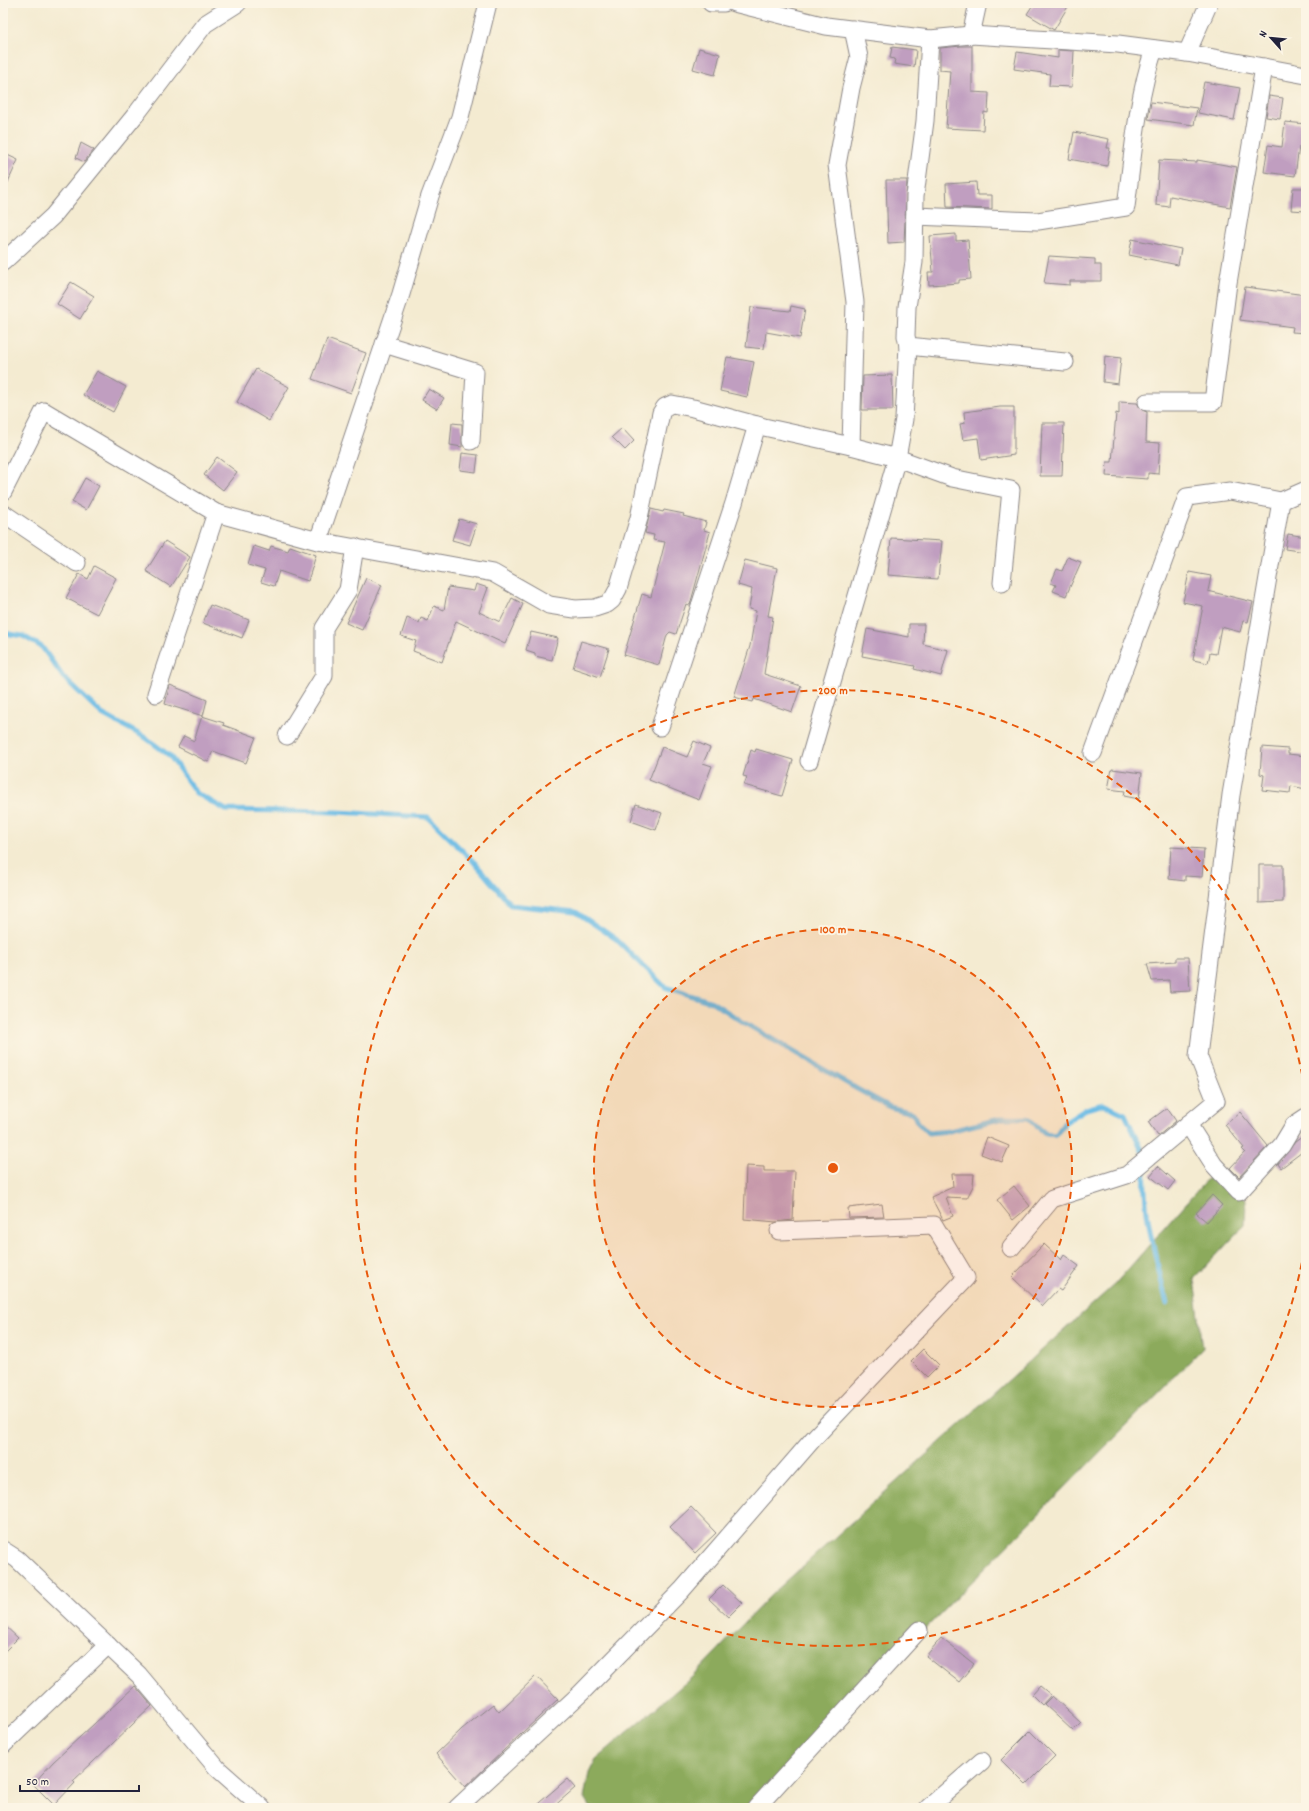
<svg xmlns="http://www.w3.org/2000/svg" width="1309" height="1811" font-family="Dekko,sans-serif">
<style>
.forest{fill:#8caa5c;stroke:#57664c}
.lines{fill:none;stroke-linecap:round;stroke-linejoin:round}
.stream{stroke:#6abbe5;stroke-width:5}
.building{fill:#c09ec0}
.street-casing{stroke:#8b8686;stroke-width:19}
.street{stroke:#fff;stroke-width:17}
.ring{fill:none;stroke:#e8590c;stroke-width:2;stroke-dasharray:7 5}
.centre{fill:#e8590c;stroke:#fcf5e5;stroke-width:2}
.ring-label{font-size:12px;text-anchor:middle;font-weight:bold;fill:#e8590c;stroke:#fcf5e5;stroke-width:4;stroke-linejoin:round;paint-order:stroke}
</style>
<rect width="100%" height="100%" fill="#fcf5e5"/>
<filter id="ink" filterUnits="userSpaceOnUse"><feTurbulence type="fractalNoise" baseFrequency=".025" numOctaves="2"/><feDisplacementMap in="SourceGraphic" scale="8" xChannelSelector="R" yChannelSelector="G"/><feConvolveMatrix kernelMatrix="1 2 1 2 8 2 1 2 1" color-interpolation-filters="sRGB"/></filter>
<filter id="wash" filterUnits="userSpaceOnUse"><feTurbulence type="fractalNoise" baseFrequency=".012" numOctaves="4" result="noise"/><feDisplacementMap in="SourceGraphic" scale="16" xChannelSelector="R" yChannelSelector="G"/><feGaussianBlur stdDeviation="0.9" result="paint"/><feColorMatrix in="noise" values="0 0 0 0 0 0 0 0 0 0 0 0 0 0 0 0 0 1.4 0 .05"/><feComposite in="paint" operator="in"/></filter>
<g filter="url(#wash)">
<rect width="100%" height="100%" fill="#f4ebd1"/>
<path class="forest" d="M1217,1168L1246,1199L1245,1225L1194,1279L1203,1348L748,1808H591L584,1797L589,1773L596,1759L691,1678L771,1595L1115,1284Z"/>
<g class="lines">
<g class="stream">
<path d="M3,633L23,636L42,647L63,677L102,714L146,738L170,756L196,793L226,810L337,812L428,817L474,862L511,905L576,912L616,939L665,987L712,1002L748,1025L857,1089L890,1107L913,1113L917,1122L928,1133L949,1131L1004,1118H1028L1046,1134L1056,1135L1064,1123L1086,1109L1103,1104L1125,1114L1143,1152"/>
<path d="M1145,1169C1142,1211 1157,1262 1167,1304"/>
</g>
</g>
<g id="blocks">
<g class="building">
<path d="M1034,3H1070L1054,30L1027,14Z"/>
<path d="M961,46H972V92L989,93L988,113L984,112L983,130L946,128L950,71L940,70V48Z"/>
<path d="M892,47L916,50L914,67L894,64L895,59L890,58Z"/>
<path d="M699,48L720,54L715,75L693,69Z"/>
<path d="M1058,50L1074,51L1072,87L1049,86L1050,74L1014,69L1017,52L1058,58Z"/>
<path d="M1204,82L1240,88L1234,120L1198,113Z"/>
<path d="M1269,96L1283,98L1280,119L1266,117Z"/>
<path d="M1151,102L1197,108L1194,125L1148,119Z"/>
<path d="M1285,122L1306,124V147H1299L1295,176L1264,172L1268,145L1282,147Z"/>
<path d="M1074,132L1109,139L1107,148H1110L1107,166L1069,159Z"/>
<path d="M81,143L94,150L84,162L76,158Z"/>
<path d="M3,153L18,160L3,193Z"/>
<path d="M1159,160L1197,162V160L1237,167L1230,207L1170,196L1169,207L1156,205Z"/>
<path d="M886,180H907L904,242L888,243Z"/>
<path d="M976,182L977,195H992V209L947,207L946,184Z"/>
<path d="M1293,188H1306V211L1291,210Z"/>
<path d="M956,234V241L968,240L971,279L959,280V283L929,285L928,272H933L930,236Z"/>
<path d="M1132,239L1181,249L1178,265L1129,255Z"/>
<path d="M1049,256L1095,259V265H1101V281H1070V285L1044,283Z"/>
<path d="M71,282L94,296L80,319L57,304Z"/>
<path d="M1245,287L1306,295V333L1292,332L1293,327L1240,320Z"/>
<path d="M791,306L805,309L800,338L766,332L764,349L746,347L751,307L790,311Z"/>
<path d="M327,339L366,353L351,393L312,379Z"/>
<path d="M1105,356L1121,358L1118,384L1103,382Z"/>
<path d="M727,357L754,362L747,397L720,391Z"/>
<path d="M256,369L289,387L269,421L237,402Z"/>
<path d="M97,371L126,387L113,412L83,395Z"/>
<path d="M892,375L893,410H862L863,376Z"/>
<path d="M429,389L444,398L437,409L422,400Z"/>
<path d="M1119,402L1137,403L1142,410L1147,412L1146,442L1160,443L1158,474L1148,473V479L1106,476L1107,462H1112L1116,413L1119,414Z"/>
<path d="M1000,407H1014V455L981,460L978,438L963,440L960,424L965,423L964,412Z"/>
<path d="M452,423L462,424V447L450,445Z"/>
<path d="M1042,423H1064L1062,476H1040Z"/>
<path d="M622,428L634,441L625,450L612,437Z"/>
<path d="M462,453L478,455L476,472L460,470Z"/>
<path d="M217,457L237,472L223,490L204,475Z"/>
<path d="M85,478L99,486L86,510L72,502Z"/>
<path d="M651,509L663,512L664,510L684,514L683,516L706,522L704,530L710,532L690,605L686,604L676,634L670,632L667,635L659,665L624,655L642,594L651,597L665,542L653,540L654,535L645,533Z"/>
<path d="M459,519L477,524L470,545L452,540Z"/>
<path d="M1288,534L1306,537V552L1285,549Z"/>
<path d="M891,538L942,541L938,579L888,575Z"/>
<path d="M165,541L190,557L171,587L146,571Z"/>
<path d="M254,546L269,551L271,546L288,551L290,546L316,555L308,581L279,571L274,586L261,582L265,570L248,565Z"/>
<path d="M1068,557L1081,562L1066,596L1053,591L1056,585L1051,583L1057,569L1062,571Z"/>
<path d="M745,560L777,568L768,616L773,617L764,674L801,686L792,712L754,699L753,702L734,697L750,646L756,611L749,609L752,589L738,585Z"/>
<path d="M94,566L116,578L97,614L66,598L79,574L88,579Z"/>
<path d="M1189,572L1211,576L1208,591L1253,602L1248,622L1243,621L1240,632L1221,627L1216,654L1210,653L1208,663L1193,660L1203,606L1183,602Z"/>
<path d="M366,578L382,585L362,630L346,623Z"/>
<path d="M476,584L488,588L479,612L500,622L512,598L523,604L505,644L456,621L442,662L413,651L416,641L401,636L407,618L419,623L421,618L428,621L434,606L444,610L448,587L474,591Z"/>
<path d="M210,605L249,620L242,638L203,623Z"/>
<path d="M909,624H924L923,644L948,650L941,676L914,669L915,666L862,656L867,629L909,637Z"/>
<path d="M531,632L558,638L552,660L535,656V653L526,650Z"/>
<path d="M581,641L609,649L600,677L573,668Z"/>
<path d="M170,685L207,700L203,716L165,704Z"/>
<path d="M202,716L224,723L223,725L256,737L246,763L213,751L208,762L178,747L184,736L194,741Z"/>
<path d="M694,741L710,748L703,763L712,766L699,800L649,780L662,747L687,757Z"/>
<path d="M1262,747L1288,749V754L1306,756V789L1291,786L1290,793L1262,790L1264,775L1260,774Z"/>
<path d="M756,749L793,760L782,796L744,785L747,777L743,776L751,750L755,752Z"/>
<path d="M1112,769L1142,773L1139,799L1124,796L1125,791L1108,789Z"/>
<path d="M636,804L662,813L656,830L631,821Z"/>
<path d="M1171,847L1204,849L1202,877L1185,876V881L1169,879Z"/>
<path d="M1259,865H1283V902L1259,903Z"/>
<path d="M1175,958H1188L1190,991L1170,992L1169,980L1152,981L1147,964L1175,962Z"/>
<path d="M1167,1108L1176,1121L1158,1136L1148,1122Z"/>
<path d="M1240,1112L1268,1146L1239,1177L1230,1168L1245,1152L1242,1149L1244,1148L1225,1125Z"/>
<path d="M1306,1134V1149L1281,1168L1278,1164L1295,1142Z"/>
<path d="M987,1137L1009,1146L1002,1162L981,1154Z"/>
<path d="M746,1166L764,1167V1171H795L793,1220L776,1222L744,1219Z"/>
<path d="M1158,1166L1175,1181L1168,1190L1150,1176Z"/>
<path d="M952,1174H974L973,1186L967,1198L946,1197L953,1216L943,1220L931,1197L953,1187Z"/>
<path d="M1014,1186L1030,1206L1013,1220L997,1200Z"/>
<path d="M1212,1195L1222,1205L1207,1222L1196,1213Z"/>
<path d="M882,1204L884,1217L849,1218L848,1208Z"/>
<path d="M1044,1244L1061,1260L1064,1255L1079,1266L1061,1291L1058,1289L1042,1306L1012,1277Z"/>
<path d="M923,1349L939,1365L927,1377L911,1361Z"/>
<path d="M691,1507L716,1533L695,1553L670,1527Z"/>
<path d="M723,1585L742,1603L728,1617L709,1599Z"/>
<path d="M3,1624L18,1638L3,1653Z"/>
<path d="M941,1638L974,1664L959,1682L926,1656Z"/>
<path d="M536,1676L558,1699L465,1787L436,1754L462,1729L493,1704L499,1712Z"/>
<path d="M135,1686L152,1706L73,1781L75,1783L54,1805L33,1784L53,1762Z"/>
<path d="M1040,1686L1051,1695L1042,1705L1032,1695Z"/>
<path d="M1052,1696L1081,1723L1073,1731L1044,1704Z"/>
<path d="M1030,1731L1055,1756L1026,1785L1001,1760Z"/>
<path d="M567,1779L575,1788L552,1808H533Z"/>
</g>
</g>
</g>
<g filter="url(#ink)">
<use href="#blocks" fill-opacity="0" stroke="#8b8686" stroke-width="1"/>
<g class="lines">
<defs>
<g id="street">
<path d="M711,3H724"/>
<path d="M734,3L826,26L930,39L971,35L1118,44L1187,53L1306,75"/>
<path d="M971,35L978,3"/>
<path d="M930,39L925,121L915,196L914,262L907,307L906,336L908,346L1065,362"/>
<path d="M1187,53L1209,3"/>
<path d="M915,216L1038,221L1126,207C1133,154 1137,100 1154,49"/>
<path d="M3,262L53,216L137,113L205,24L238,3"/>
<path d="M384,344L475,372L471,441"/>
<path d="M1147,402H1213L1228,283L1264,67"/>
<path d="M851,446L855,302L837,165L851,88L859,57L853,29"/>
<path d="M3,492L44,411L216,513L318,541L493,573L549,605L575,609L595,608L607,604L612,600L618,589L639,518L661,413L665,407L672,404L693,408L764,427L851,446L897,458L952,478L1011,490L1002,583"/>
<path d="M3,513L77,563"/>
<path d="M318,541L401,294L430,196L460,117L488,3"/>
<path d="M156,694L216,513"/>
<path d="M660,727L734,503L757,425"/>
<path d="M287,736L324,676V628L348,590L355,547"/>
<path d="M1093,753L1187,497L1230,491L1281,501L1306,490"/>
<path d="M809,761L897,458L904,419L908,346"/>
<path d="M1188,1124L1214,1165L1239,1192L1282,1145L1294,1125L1306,1117"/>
<path d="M1011,1248L1052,1199L1127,1175L1216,1101L1198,1056L1231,795L1281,501"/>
<path d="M3,1550L17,1559L139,1675L217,1768L262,1808"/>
<path d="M3,1745L108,1645"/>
<path d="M457,1808L581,1693L682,1590L814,1438L966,1278L934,1225L779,1231"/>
<path d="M756,1808L919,1630"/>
<path d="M928,1808L982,1761"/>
</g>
</defs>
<use href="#street" class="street-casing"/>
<use href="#street" class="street"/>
</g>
</g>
<circle cx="833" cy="1168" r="239" fill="#e8590c" fill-opacity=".12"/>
<g class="ring">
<circle cx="833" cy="1168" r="239"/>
<path d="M1306 1239A478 478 0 1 1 1306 1097"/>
</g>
<circle cx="833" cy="1168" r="6" class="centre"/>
<g class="ring-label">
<text x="833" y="694">200 m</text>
<text x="833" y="933">100 m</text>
</g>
<rect width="1309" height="1811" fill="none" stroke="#fcf5e5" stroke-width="16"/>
<g transform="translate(1271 38) rotate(297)" stroke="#fcf5e5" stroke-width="3" paint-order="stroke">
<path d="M0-3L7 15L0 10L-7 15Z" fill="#22223b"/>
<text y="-6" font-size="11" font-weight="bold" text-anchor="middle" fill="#22223b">N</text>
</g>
<path d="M20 1785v6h119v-6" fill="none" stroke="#22223b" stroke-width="2"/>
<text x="26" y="1785" font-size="12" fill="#22223b" stroke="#fcf5e5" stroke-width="3" paint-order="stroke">50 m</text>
</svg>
